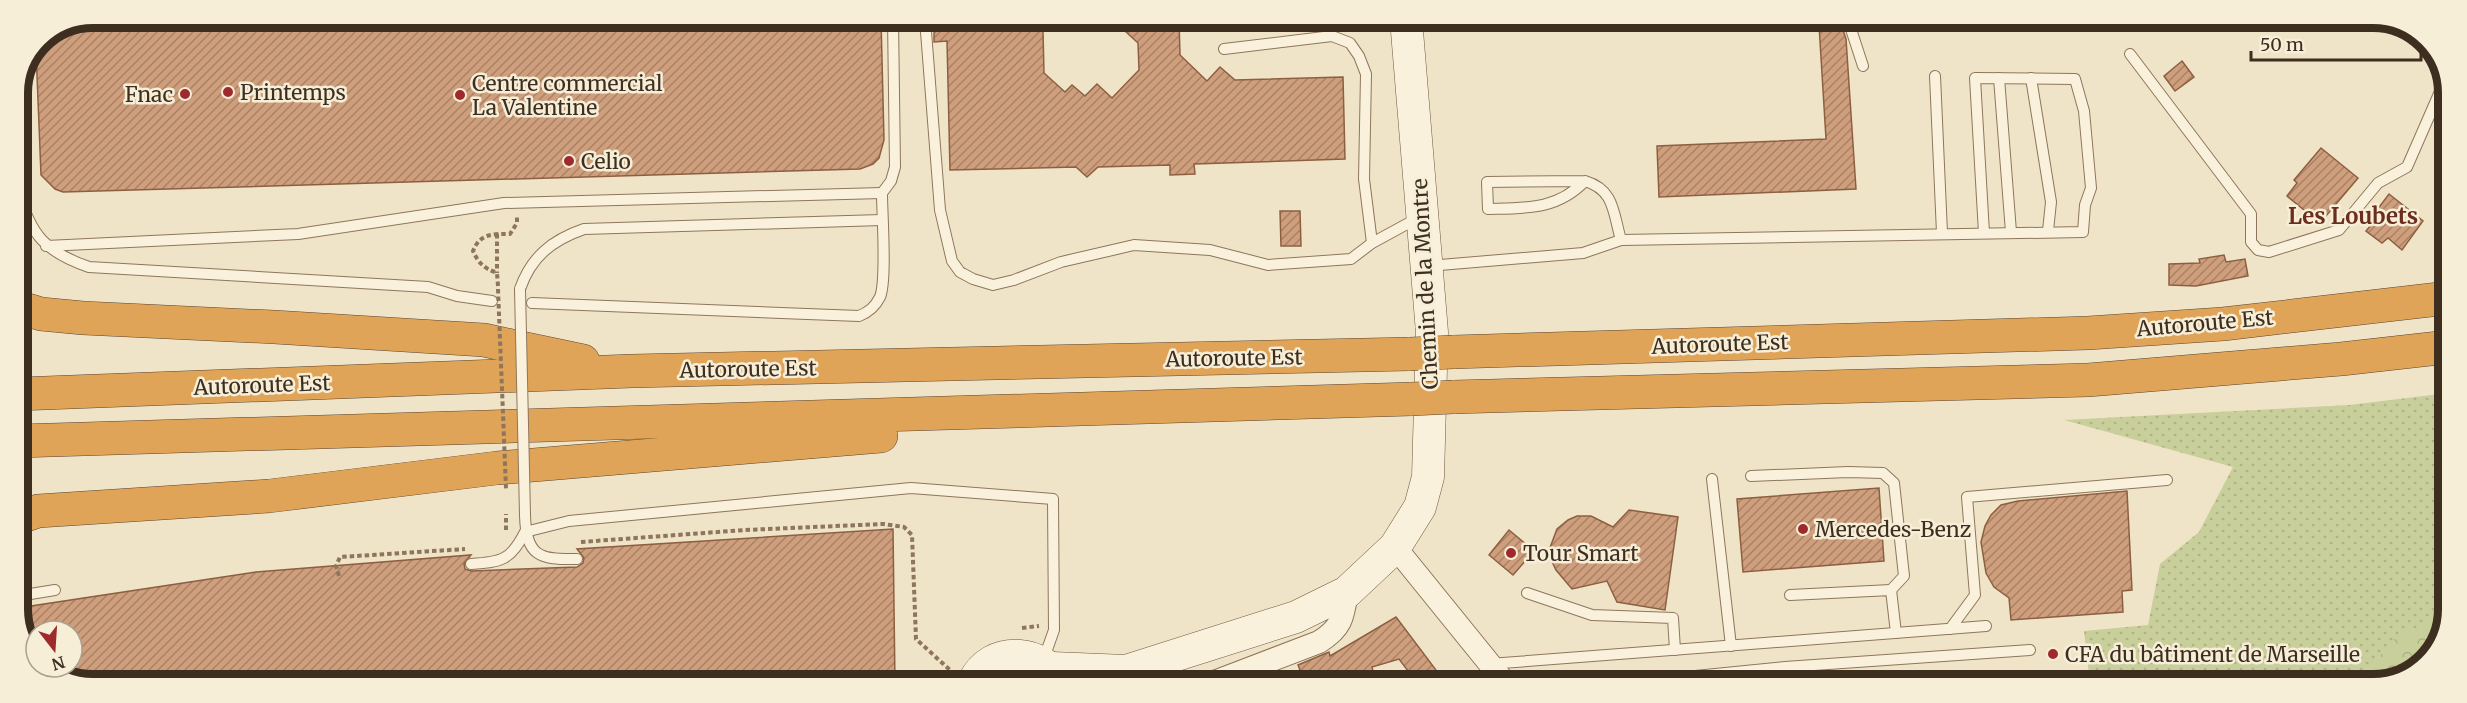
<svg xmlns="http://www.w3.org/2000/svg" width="2467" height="703" font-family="Merriweather,serif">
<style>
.grass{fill:url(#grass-dots)}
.forest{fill:url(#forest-crowns)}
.building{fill:url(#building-hatch);stroke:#8d5f41;stroke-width:1.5}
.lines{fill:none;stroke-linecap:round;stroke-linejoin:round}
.lane-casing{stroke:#8d765c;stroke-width:12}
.street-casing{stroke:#8d765c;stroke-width:24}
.secondary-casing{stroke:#6f573f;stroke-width:33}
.highway-casing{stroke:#5b4430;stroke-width:34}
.path{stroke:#8d765c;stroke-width:4;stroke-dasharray:4.5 3;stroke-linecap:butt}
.lane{stroke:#faf1dc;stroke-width:10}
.street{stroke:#faf1dc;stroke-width:22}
.secondary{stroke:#faf1dc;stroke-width:32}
.highway{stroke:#e0a458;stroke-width:33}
.lane-bridge-casing{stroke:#8d765c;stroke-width:12;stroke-linecap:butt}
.highway-bridge-casing{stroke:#5b4430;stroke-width:34;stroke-linecap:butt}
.path-bridge{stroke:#8d765c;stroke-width:4;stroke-dasharray:4.5 3;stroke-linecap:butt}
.lane-bridge{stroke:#faf1dc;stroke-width:10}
.highway-bridge{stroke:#e0a458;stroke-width:33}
.poi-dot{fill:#9e2a2b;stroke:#f7eed8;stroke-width:2}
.labels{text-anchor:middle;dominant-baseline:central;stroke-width:5;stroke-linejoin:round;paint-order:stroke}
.poi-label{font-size:21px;fill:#3d2e20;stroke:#f7eed8;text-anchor:start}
.street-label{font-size:21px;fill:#3d2e20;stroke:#f7eed8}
.neighbourhood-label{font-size:22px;font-weight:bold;fill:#6b2e1e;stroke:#f7eed8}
.rim{fill:none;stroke:#3d2e20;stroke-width:8}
</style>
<defs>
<pattern id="grass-dots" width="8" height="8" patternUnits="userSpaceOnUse" patternTransform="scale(1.5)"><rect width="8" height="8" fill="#c9cf9b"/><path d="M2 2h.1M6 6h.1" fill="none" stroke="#aeb285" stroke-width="1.8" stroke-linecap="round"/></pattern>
<pattern id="forest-crowns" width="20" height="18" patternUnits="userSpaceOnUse" patternTransform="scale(1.5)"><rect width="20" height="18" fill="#c9cf9b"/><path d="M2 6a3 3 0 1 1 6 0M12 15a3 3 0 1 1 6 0" fill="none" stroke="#aeb285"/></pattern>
<pattern id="building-hatch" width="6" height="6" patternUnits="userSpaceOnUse" patternTransform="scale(1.5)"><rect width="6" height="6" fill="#cf9f7d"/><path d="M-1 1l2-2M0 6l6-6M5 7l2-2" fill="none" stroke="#a98266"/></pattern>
</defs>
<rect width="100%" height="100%" fill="#f0e4c8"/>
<path class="grass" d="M2448,393L2447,614L2384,651L2355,685H2090L2084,631L2148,625L2160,564L2199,532L2233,467L2064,420L2349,405Z"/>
<path class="forest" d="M2447,613V629L2420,669L2374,685H2355L2393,640Z"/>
<g class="building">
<path d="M93,18L881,19L884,140L879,158L873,164L860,169L63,192L55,189L41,175L36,50L40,40Z"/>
<path d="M946,19H1030L1043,31L1044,73L1065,92L1072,85L1085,96L1097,84L1112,98L1139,70L1138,43L1112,19H1179L1180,55L1207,81L1220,67L1235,80L1343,77L1345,159L1194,164L1195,174L1170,175V165L1098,167L1087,177L1076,167L950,170L947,41L934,42V33Z"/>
<path d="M1841,24L1846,39L1856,189L1659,197L1657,146L1826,139L1819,25Z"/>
<path d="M2182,61L2194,77L2175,91L2164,76Z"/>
<path d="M2321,148L2358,178L2320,223L2287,196L2297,183L2294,180Z"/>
<path d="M2389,194L2423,221L2402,250L2388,238L2382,243L2366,231L2371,225L2368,222Z"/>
<path d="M1280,211H1300L1301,246H1281Z"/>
<path d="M2224,255L2226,262L2245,259L2248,276L2196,286L2169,285V264L2200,263L2199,259Z"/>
<path d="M1879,488L1884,561L1743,572L1737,499Z"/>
<path d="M2127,491L2132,590L2122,591L2123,612L2011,620L2009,598L1994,587L1986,573L1981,542L1985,526L1991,515L2001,505L2018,501Z"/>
<path d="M1629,510L1678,517L1665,610L1617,602L1607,581L1572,589L1556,570L1548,553L1557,529L1568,520L1577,516H1591L1613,527Z"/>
<path d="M893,529L895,683H74L72,681V631H25L18,615V608L256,572L471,555L464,564L465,569L471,571L577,567L583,563L584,558L577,549Z"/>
<path d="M1509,530L1534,551L1513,575L1489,555Z"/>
<path d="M1396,617L1436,670L1418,684L1399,659L1372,667L1376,684H1272L1300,670L1298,665L1329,652L1330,656Z"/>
</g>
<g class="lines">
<defs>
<g id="lane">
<path d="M925,19L940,210L952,261L960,272L973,279L993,285L1014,280L1061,262L1134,245L1210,250L1268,265L1351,259L1372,243L1418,218"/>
<path d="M1848,20L1863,66"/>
<path d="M1224,49L1332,36L1350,43L1359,56L1366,74L1364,179L1372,243"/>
<path d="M2130,54L2251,214V242L2258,250L2269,252L2339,230L2378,183L2407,167L2445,80"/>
<path d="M1935,76L1942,233"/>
<path d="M1999,78L2011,232"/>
<path d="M2031,78L2051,202L2048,231"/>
<path d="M1585,181C1557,210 1526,208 1488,209L1487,182L1585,181C1615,190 1613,213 1621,240"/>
<path d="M18,191C31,235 45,252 89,267L428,287L457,296L492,301"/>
<path d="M46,246L298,234L504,203L882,193"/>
<path d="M1428,266L1583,253L1621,240L2083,232L2085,205L2091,188L2084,111L2075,79L1975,78L1984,233"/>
<path d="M520,289C531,257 552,240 584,229L882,220"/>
<path d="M532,303L859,316C869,312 875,307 880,297C887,280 882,215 882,193L891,181L895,167L893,19"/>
<path d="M1751,476L1848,472L1883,473L1894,483L1904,576L1891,590"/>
<path d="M1712,479L1731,646"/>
<path d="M525,515C526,556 539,560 577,559"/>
<path d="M471,564C502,562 511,560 525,532L569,521L911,488L1053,499L1054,630L1043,661"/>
<path d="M1527,593L1592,615L1673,618L1675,650"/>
<path d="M1790,595L1891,590L1896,633"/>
<path d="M18,596L55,590"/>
<path d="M1950,629L1975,595L1967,497L2167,480"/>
<path d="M1489,664L1986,626"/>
<path d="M1658,684L1675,678L1785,667L2030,650"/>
</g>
<g id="street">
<path d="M1395,547L1506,684"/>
<path d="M1209,684L1319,642C1342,628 1343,617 1347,592"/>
</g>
<g id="secondary">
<path d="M1052,668L1126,671L1296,617L1347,592L1395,547L1420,507L1428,477L1432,332L1406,19"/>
<path d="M973,683C991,643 1044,650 1064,684"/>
</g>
<g id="highway">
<path d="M18,307L41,314L83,318L274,327L484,340L583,361"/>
<path d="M1453,352L2088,333L2223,324L2448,298"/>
<path d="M18,394L632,371L1410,354"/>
<path d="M1453,397L2088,380L2341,359L2448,347"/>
<path d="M18,441L1412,399"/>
<path d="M18,518L38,511L269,496L497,468L881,436"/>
</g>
</defs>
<use href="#lane" class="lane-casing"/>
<use href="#street" class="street-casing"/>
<use href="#secondary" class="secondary-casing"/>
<use href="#highway" class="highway-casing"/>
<g class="path">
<path d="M497,234V273"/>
<path d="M498,286L497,273C484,268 479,264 473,251C480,233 493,234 510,234L517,223V216"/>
<path d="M506,530V514"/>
<path d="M581,542L745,530L883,524L904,527L912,535L916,639L950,670"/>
<path d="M339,576L336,566L340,557L465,549"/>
<path d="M1022,628L1039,626"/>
</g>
<use href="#lane" class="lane"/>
<use href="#street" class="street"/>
<use href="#secondary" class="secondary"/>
<use href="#highway" class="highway"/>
<defs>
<path id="lane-bridge" d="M520,289L525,515"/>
<g id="highway-bridge">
<path d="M1410,354L1453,352"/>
<path d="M1412,399L1453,397"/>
</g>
</defs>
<use href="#lane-bridge" class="lane-bridge-casing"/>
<use href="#highway-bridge" class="highway-bridge-casing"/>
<path class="path-bridge" d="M498,289L506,489"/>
<use href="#lane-bridge" class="lane-bridge"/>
<use href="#highway-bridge" class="highway-bridge"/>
</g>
<g class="poi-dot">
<circle cx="228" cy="92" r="6"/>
<circle cx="185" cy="94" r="6"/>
<circle cx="460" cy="95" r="6"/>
<circle cx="569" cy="161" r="6"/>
<circle cx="1803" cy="529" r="6"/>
<circle cx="1511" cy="553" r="6"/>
<circle cx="2053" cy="654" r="6"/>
</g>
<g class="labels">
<g class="poi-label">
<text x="472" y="83">Centre commercial<tspan x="472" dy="24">La Valentine</tspan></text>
<text x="240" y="92">Printemps</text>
<text x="173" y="94" text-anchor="end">Fnac</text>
<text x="581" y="161">Celio</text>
<text x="1815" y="529">Mercedes-Benz</text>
<text x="1523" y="553">Tour Smart</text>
<text x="2065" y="654">CFA du bâtiment de Marseille</text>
</g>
<g class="street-label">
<text transform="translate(1425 284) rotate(-93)">Chemin de la Montre</text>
<text transform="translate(2205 323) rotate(-5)">Autoroute Est</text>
<text transform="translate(1720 344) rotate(-2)">Autoroute Est</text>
<text transform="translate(1234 358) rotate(-1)">Autoroute Est</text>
<text transform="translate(748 369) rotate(-1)">Autoroute Est</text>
<text transform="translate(262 385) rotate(-2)">Autoroute Est</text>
</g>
<g class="neighbourhood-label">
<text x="2353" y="216">Les Loubets</text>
</g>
</g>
<path d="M0 0H2467V703H0ZM93 28H2373A65 65 0 0 1 2438 93V609A65 65 0 0 1 2373 674H93A65 65 0 0 1 28 609V93A65 65 0 0 1 93 28Z" fill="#f7eed8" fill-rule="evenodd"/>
<path class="rim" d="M93 28H2373A65 65 0 0 1 2438 93V609A65 65 0 0 1 2373 674H93A65 65 0 0 1 28 609V93A65 65 0 0 1 93 28Z"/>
<g transform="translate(54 649) rotate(163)"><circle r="28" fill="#f7eed8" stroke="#ada18e" stroke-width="1.5"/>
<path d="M0-4.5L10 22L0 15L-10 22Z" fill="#9e2a2b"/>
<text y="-9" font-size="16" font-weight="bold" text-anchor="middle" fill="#3d2e20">N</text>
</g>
<path d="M2251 51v9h170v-9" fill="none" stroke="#3d2e20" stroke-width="3"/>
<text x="2260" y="51" font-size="18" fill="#3d2e20" stroke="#f7eed8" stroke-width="4.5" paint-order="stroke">50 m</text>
</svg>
